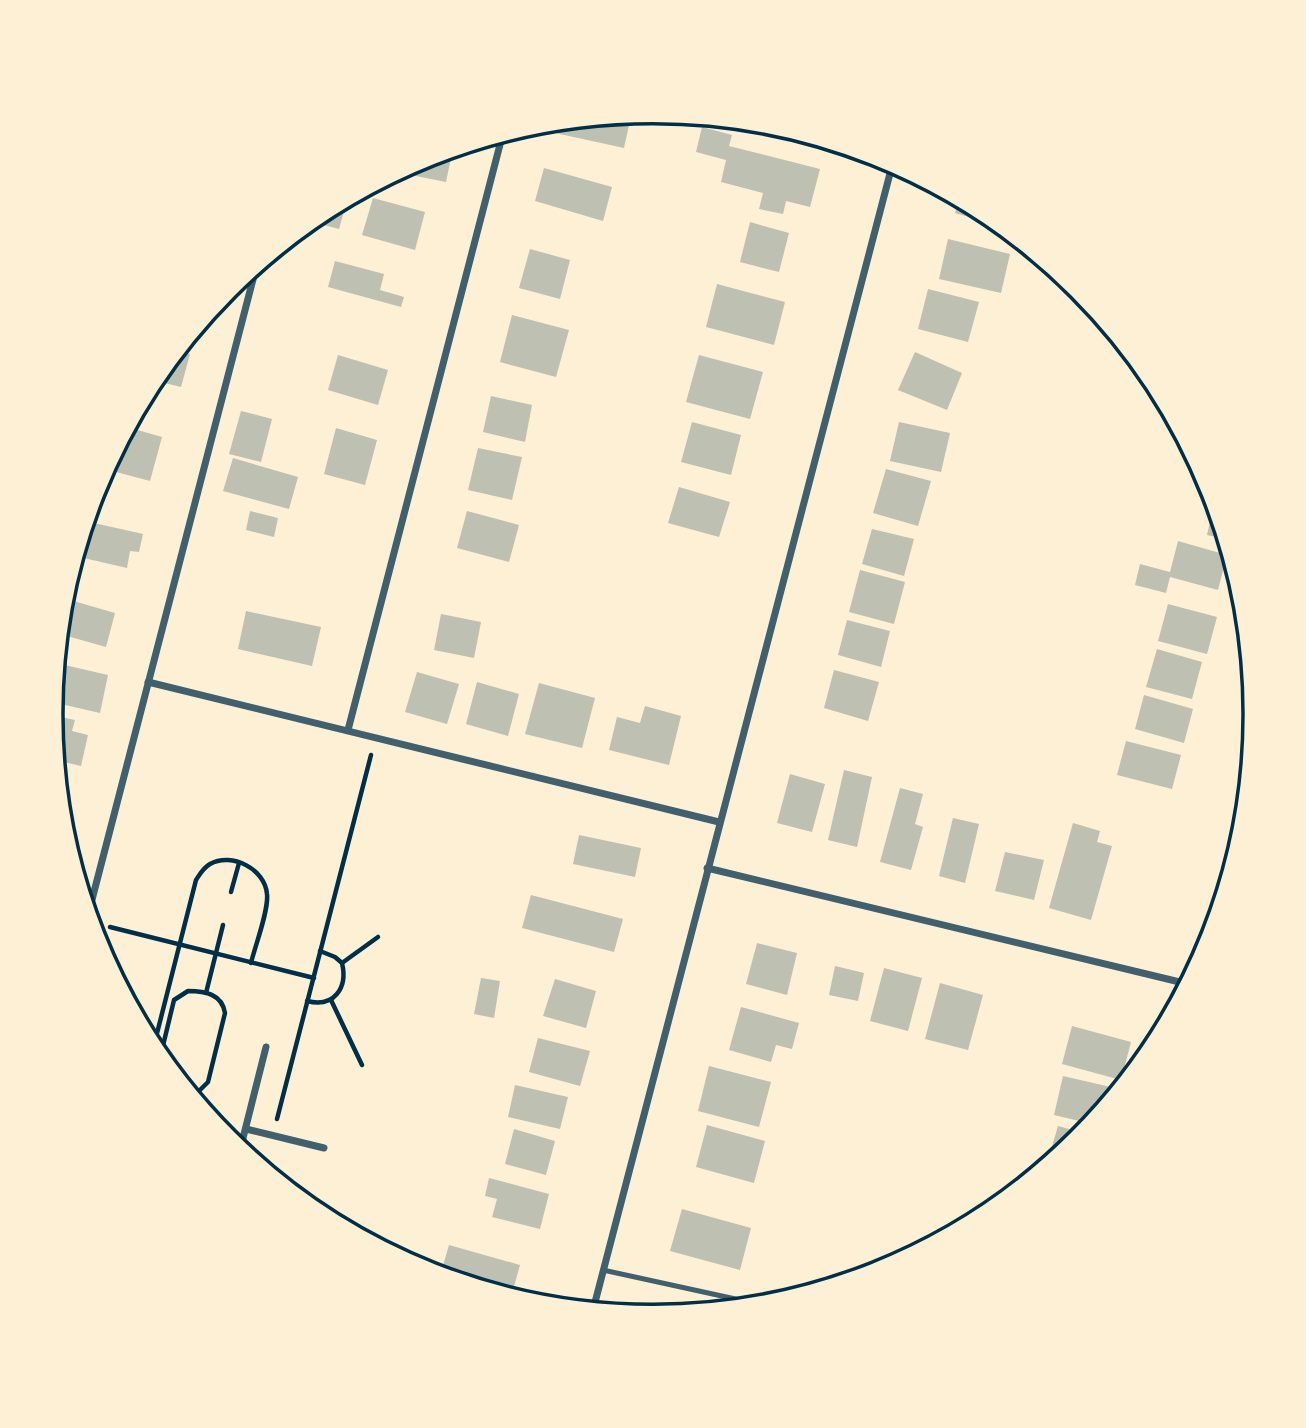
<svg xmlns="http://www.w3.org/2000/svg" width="1306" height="1428" font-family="'Nunito Sans',sans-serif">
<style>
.building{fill:#bec0b2}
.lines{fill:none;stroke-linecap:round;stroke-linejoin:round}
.path{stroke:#003049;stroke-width:4.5}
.service{stroke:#3f606c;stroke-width:5}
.minor{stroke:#3f606c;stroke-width:7}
.rim{fill:none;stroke:#003049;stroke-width:3.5}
</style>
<rect width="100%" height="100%" fill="#fdf0d5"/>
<g class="building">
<path d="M626,114L631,116L624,148L555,133L557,121Z"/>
<path d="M773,124L822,139L820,147L770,134Z"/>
<path d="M702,127L732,135L729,146L820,169L810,207L786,201L783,214L759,209L763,193L721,182L726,160L696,152Z"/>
<path d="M453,148L446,182L396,172L423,157Z"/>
<path d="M544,168L612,187L603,221L535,201Z"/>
<path d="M348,197L339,229L309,221L319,213Z"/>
<path d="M373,198L425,212L415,250L362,235Z"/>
<path d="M959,198L988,213L1004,227L955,213Z"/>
<path d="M750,222L789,233L779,272L740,262Z"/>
<path d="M948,239L1010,254L1001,293L939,279Z"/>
<path d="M530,249L570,260L560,299L519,288Z"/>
<path d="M335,261L384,274L380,290L404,297L401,307L328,287Z"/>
<path d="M717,284L785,302L774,345L706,327Z"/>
<path d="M928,289L979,302L968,342L918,329Z"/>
<path d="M512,315L569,330L556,377L500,362Z"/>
<path d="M176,350L190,354L181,387L152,380Z"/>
<path d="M915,352L962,373L947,410L898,390Z"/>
<path d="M338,355L388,370L378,405L328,390Z"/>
<path d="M699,355L763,372L750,419L686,402Z"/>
<path d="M491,396L532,405L525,442L483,432Z"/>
<path d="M241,411L272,419L261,462L229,454Z"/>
<path d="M692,422L741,435L731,475L681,462Z"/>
<path d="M899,422L950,433L941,472L890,461Z"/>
<path d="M127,427L162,437L150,481L105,469Z"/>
<path d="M336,428L377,440L365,485L324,474Z"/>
<path d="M478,448L522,457L512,500L468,490Z"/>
<path d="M233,458L298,477L289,509L223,491Z"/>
<path d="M886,469L931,481L918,526L873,513Z"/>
<path d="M679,487L730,502L719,537L668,523Z"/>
<path d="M1215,500L1226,539L1207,535Z"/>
<path d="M250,511L278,518L274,537L246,530Z"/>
<path d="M467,511L519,525L509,562L457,548Z"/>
<path d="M85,521L143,534L139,552L130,551L127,568L75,556Z"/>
<path d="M872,529L914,539L904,576L862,564Z"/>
<path d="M1178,541L1227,555L1218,590L1170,577L1166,593L1135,585L1140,564L1170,572Z"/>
<path d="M860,570L905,582L894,624L849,612Z"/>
<path d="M70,600L115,613L106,647L60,634Z"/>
<path d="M1168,604L1217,617L1207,654L1158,641Z"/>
<path d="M246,611L321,627L312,666L238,649Z"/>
<path d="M441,614L481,622L474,658L434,650Z"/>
<path d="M847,620L890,631L881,667L838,655Z"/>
<path d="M1157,649L1202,662L1192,699L1146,687Z"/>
<path d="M56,663L108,675L100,713L52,702Z"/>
<path d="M834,670L879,682L868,721L824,708Z"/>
<path d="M417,672L459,684L447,724L405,712Z"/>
<path d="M477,682L519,694L508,736L466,724Z"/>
<path d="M539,683L595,698L582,748L525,734Z"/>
<path d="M1144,695L1193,709L1184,743L1135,729Z"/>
<path d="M645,706L681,716L669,765L609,750L617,717L640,723Z"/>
<path d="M51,715L75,720L72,731L88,735L81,766L55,760Z"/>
<path d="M1126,741L1181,755L1172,789L1117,775Z"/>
<path d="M844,770L872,777L857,847L828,840Z"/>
<path d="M790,774L825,784L812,832L777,823Z"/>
<path d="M900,788L923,794L915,824L923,827L911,870L880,862Z"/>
<path d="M953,818L979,824L965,883L939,876Z"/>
<path d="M1073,823L1100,831L1097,842L1112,846L1091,920L1049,908Z"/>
<path d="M579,835L641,848L635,877L573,864Z"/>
<path d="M1005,852L1044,860L1034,900L995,891Z"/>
<path d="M531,895L623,919L614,952L522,928Z"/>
<path d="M757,943L797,953L787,995L746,984Z"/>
<path d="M835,966L864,973L858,1001L829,995Z"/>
<path d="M884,968L922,978L908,1031L870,1021Z"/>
<path d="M481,978L500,981L494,1018L474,1014Z"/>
<path d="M555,979L596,991L586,1028L543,1016Z"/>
<path d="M940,983L983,995L968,1050L925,1039Z"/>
<path d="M741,1007L799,1023L792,1049L776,1045L771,1062L729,1050Z"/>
<path d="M1072,1026L1131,1042L1121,1080L1062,1064Z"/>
<path d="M538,1038L590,1051L580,1086L529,1072Z"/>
<path d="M709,1066L771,1082L759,1127L698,1111Z"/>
<path d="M1063,1076L1115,1088L1112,1099L1092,1124L1054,1115Z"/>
<path d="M515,1085L568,1097L560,1129L508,1117Z"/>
<path d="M707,1125L765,1141L754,1183L696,1167Z"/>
<path d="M1058,1126L1084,1133L1046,1167Z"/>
<path d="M514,1129L555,1141L546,1175L505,1164Z"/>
<path d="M489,1178L549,1194L540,1229L492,1217L497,1199L485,1196Z"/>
<path d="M682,1209L751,1228L740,1270L670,1251Z"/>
<path d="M449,1245L520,1265L511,1297L440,1276Z"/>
</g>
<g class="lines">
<g class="path">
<path d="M231,892L239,863"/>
<path d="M110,927L314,978"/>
<path d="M342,963L378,937"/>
<path d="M206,993L223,925"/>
<path d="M331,1000L362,1065"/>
<path d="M307,1001C334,1008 348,988 342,963L335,957L320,951"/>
<path d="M153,1049L196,880C200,874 203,868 210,864C232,852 265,869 267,894C269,910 255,946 251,963"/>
<path d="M160,1058L174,1000L188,991C205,991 222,994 225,1013L208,1082L199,1091L186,1090"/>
<path d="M277,1119L371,755"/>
</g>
<path class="service" d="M603,1270L763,1305"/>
<g class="minor">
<path d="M148,682L719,822"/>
<path d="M348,730L503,133"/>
<path d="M707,868L1188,984"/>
<path d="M88,915L257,264"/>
<path d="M246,1129L324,1148"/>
<path d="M240,1150L266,1047"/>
<path d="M593,1310L893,162"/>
</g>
</g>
<path d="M0 0H1306V1428H0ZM63 714a590 590 0 1 1 1180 0a590 590 0 1 1-1180 0Z" fill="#fdf0d5" fill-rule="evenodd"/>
<path class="rim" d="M63 714a590 590 0 1 1 1180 0a590 590 0 1 1-1180 0Z"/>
</svg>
